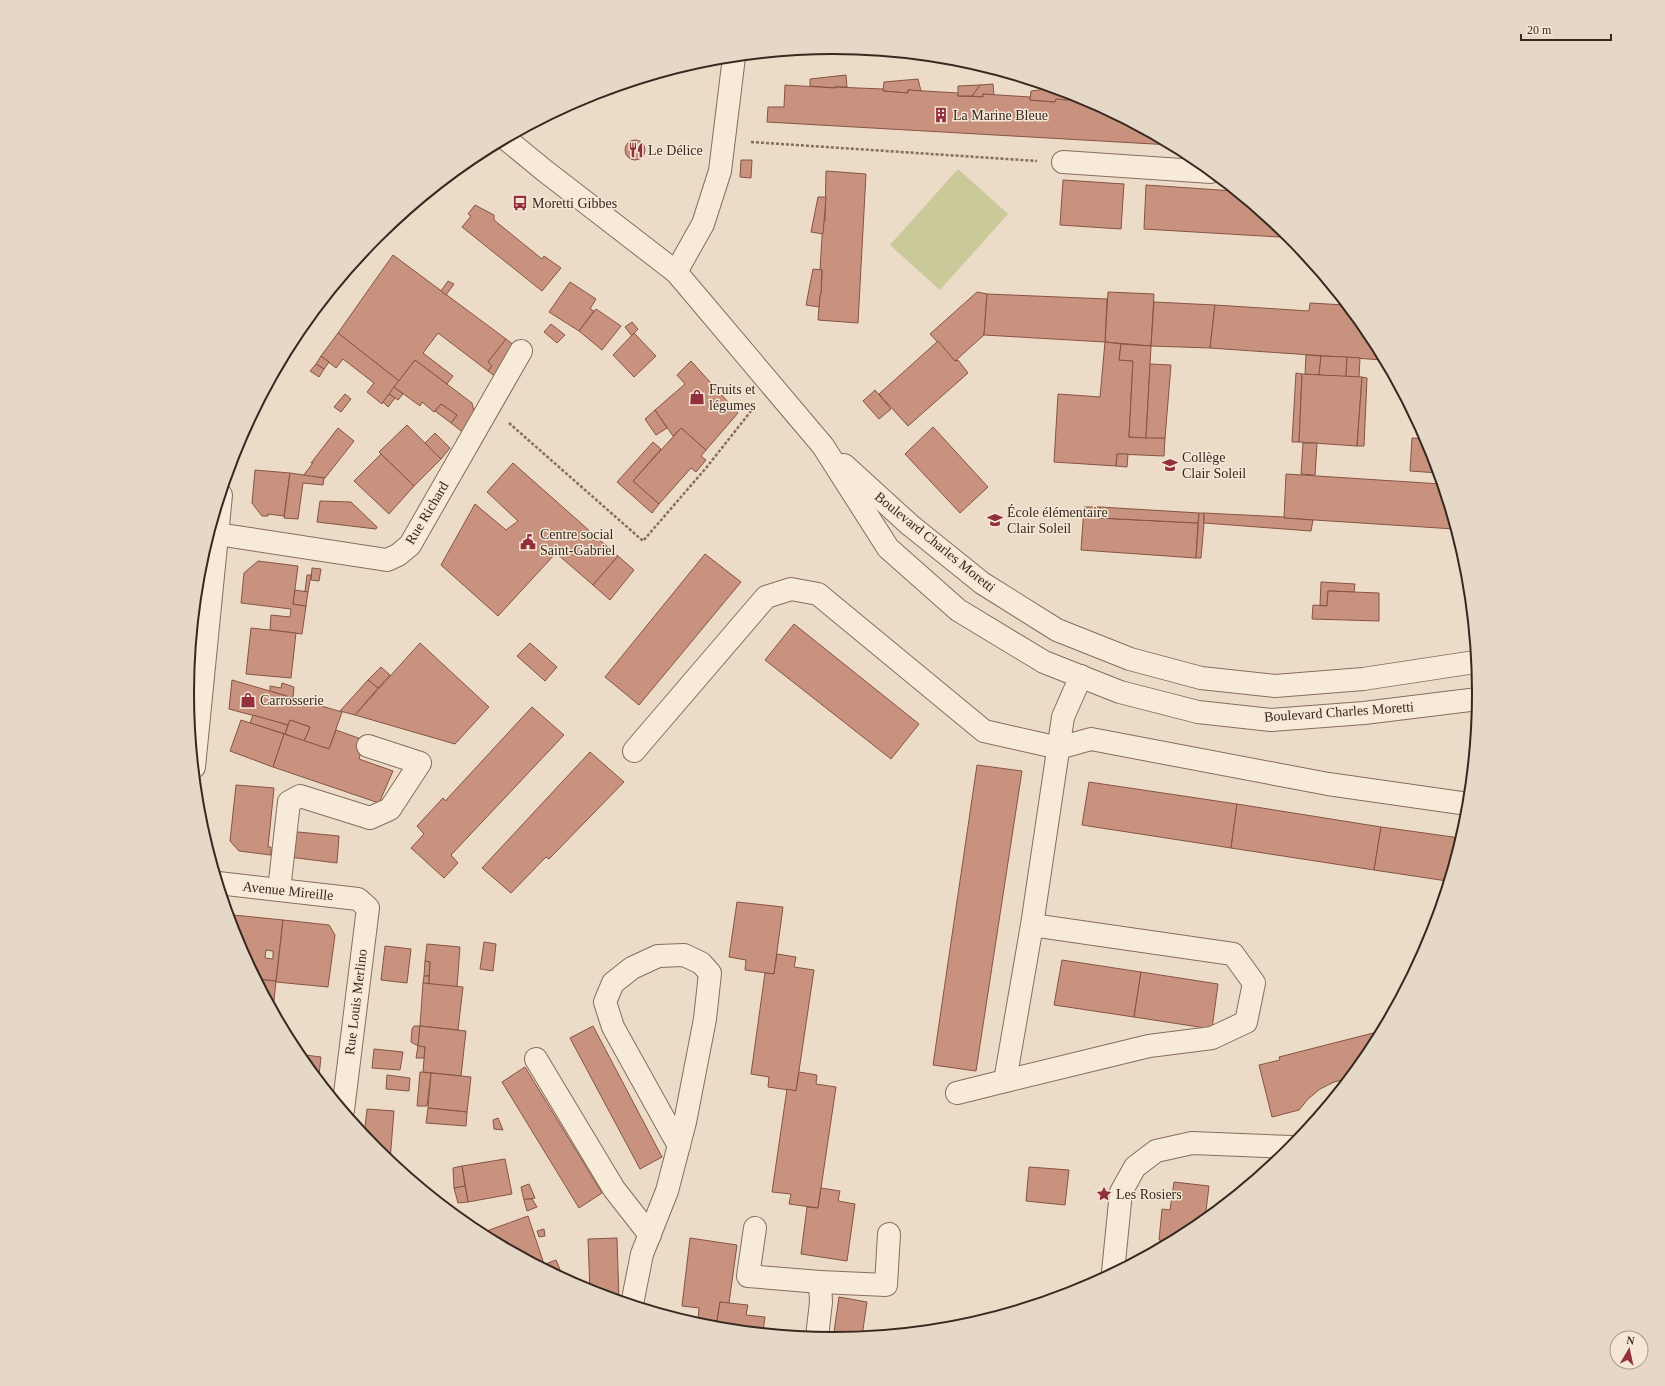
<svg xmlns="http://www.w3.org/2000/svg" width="1665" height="1386" font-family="Georgia,serif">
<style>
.green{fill:#cac99a}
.building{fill:#c8927e;stroke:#855444;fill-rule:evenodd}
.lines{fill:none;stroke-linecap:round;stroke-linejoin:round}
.minor-casing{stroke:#876d5d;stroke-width:24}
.path{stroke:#876d5d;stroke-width:2.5;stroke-dasharray:3 2;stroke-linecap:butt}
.minor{stroke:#f7ead9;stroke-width:22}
.labels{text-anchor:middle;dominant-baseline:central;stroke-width:3;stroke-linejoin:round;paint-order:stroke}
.poi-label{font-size:14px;fill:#382820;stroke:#f4e7d5;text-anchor:start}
.street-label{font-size:14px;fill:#382820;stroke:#f4e7d5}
.rim{fill:none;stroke:#382820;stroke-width:2}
</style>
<rect width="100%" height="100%" fill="#ecdbc6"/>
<path class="green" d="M958,169L1008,214L940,290L890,245Z"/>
<g class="building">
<path d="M846,75L847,87H834L835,88L810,86V79Z"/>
<path d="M918,79L921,91L908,90V93L883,91L884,82Z"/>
<path d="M993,84L994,96L983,94V97L972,96L980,85Z"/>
<path d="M785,85L835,88L834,87L883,89V91L908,93V90L958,93V96L983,97V94L1030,97V100L1055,102L1056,99L1088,101L1171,145L767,122L768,107H784Z"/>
<path d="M980,85L972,96H958V86Z"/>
<path d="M1054,88L1067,92V100L1056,99L1055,102L1030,100L1031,91Z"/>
<path d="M608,89L613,90V94L596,93Z"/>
<circle cx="635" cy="150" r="10"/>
<path d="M741,160H752L751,178L740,177Z"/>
<path d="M826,171L866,174L858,323L818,320L820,295L821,294L822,270H820L823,221H825Z"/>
<path d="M1063,180L1124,184L1121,229L1060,225Z"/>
<path d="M1146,185L1234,191L1280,228L1279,237L1144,229Z"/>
<path d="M818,197H826L823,234L811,232Z"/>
<path d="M475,205L494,215V220L542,259L544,256L561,268L542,291L462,227L471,216L468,214Z"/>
<path d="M393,255L506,339L488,362L492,366L488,371L438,333L423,353L453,376L447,384L415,360L399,381L338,333Z"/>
<path d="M813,269L822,270L821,294L820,295L819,307L806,305Z"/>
<path d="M448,281L454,284L446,295L441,291Z"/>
<path d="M570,282L596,299L590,309L594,311L579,331L549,312Z"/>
<path d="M977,292L987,294L984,335L955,361L930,334Z"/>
<path d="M1108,292L1154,294L1151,346L1105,342Z"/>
<path d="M987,294L1107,299L1105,342L984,335Z"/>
<path d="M1154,302L1215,305L1210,348L1151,346Z"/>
<path d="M1310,303L1345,305L1370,334L1383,360L1210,348L1215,305L1309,311Z"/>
<path d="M596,309L621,326L602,350L579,331Z"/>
<path d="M632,322L638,329L632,336L625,327Z"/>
<path d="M551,324L565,335L557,343L544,332Z"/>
<path d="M338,333L399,381L382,404L367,392L374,383L343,359L336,368L321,356Z"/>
<path d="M634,333L656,356L634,377L613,355Z"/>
<path d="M506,339L515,346L497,378L488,371L492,366L488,362Z"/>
<path d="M938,341L955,361L958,360L968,373L908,426L879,394Z"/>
<path d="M1105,342L1121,344L1119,360L1133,361L1129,437L1165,438L1164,456L1117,454L1116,466L1054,462L1058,394L1100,397Z"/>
<path d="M1121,344L1151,346L1146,438L1129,437L1133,361L1119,360Z"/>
<path d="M1306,355L1321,356L1319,375L1305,374Z"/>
<path d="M321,356L329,362L324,369L316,364Z"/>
<path d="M1321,356L1347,357L1346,377L1319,375Z"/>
<path d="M1347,357L1360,358L1359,378L1346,377Z"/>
<path d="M415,360L472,403L475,416L465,434L451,423L457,415L441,404L434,412L422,402L420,406L394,387Z"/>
<path d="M691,361L738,413L706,450L681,428L673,436L655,410L685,384L677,375Z"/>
<path d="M316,364L324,369L319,377L310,371Z"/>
<path d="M1150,364L1171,365L1165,438H1146Z"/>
<path d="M1296,373L1302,374L1299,442H1292Z"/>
<path d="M1302,374L1362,377L1357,446L1299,442Z"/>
<path d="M1362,377L1367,378L1364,446H1357Z"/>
<path d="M394,387L403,394L398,400L389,394Z"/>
<path d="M875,390L891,409L879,419L863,401Z"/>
<path d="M345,394L351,399L341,412L334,407Z"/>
<path d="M389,394L395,398L388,407L383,402Z"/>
<path d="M441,404L457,415L451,423L435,411Z"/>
<path d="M655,410L667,428L656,435L645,419Z"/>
<path d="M407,425L441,459L414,486L379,452Z"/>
<path d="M933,427L988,487L960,513L905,454Z"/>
<path d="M338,428L354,441L325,478L303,476L313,463H311Z"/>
<path d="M681,428L706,450L701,456L706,460L696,472L691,468L659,504L633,481Z"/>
<path d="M435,433L450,448L441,459L425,443Z"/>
<path d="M1412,438L1426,439L1429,446L1438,473L1410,471Z"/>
<path d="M653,442L661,449L633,481L659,504L652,513L617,482Z"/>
<path d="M1303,443H1317L1315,475L1301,474Z"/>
<path d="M381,454L414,486L389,514L354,481Z"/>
<path d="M1117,454H1128L1127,467L1116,466Z"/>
<path d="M513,463L618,556L593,585L556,553L498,616L441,565L475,504L506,530L518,521L487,492Z"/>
<path d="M255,470L290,473L284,516L268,514V516H262L252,503Z"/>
<path d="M290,473L324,478L323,485L303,483L298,519L284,518Z"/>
<path d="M1286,474L1441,484L1454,529L1284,518Z"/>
<path d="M320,501L351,502L377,527L376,529L317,522Z"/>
<path d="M1084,507H1100L1099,518L1198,523L1196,558L1081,550Z"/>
<path d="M1100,507L1199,513L1198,523L1099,518Z"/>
<path d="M1199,513H1204V523L1201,558H1196Z"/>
<path d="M1204,513L1284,517V518L1313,520L1311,531L1204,523Z"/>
<path d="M705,554L741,582L639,705L605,677Z"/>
<path d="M618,556L634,570L610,600L593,585Z"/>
<path d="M258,561L298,566L293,604L306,606L302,634L270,630L271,615L290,617L291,609L241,603L244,573Z"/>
<path d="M312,568L321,569L319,581L311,580Z"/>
<path d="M307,575H311L308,592L305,591Z"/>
<path d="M1321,582L1355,584L1354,592L1328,591L1327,606L1320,605Z"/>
<path d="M295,590L308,592L306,606L293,604Z"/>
<path d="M1328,591L1379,593V621L1312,619L1313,605L1327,606Z"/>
<path d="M794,624L919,724L891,759L765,660Z"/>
<path d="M251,628L296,633L291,678L246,674Z"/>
<path d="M420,643L489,707L455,744L355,715Z"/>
<path d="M530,643L557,667L545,681L517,656Z"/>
<path d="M381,667L390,675L378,688L368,680Z"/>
<path d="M232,680L342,712L329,749L304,741L310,727L290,720L288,725L229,709Z"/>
<path d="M368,680L378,688L355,715L340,711Z"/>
<path d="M282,683L294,687L293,698L270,691V686L281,688Z"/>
<path d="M532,707L564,735L451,855L458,863L444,878L411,848L424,834L417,826L443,798L446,801L447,799Z"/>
<path d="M253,715L288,725L285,734L250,723Z"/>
<path d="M241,720L284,734L273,767L230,751Z"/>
<path d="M290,720L310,727L304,741L285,734Z"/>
<path d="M336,730L364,740L359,759L393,771L379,803L273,767L284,734L329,749Z"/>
<path d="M590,752L624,782L549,859L546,857L511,893L482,868Z"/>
<path d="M977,765L1022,771L976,1071L933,1065Z"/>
<path d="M1089,782L1237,804L1231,848L1082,825Z"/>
<path d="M236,785L274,788L268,847H271V855L239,851L230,841Z"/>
<path d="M1237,804L1381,827L1374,870L1231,848Z"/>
<path d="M1381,827L1460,838L1447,881L1374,870Z"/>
<path d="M298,832L339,836L337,863L289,857L291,837Z"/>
<path d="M737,902L783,907L774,974L745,970L746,960L729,957Z"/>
<path d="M233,915L283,920L276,981L256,979L236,940L229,918ZM266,950L273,951V959L265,958Z"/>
<path d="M283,920L329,925L335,935L328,987L276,982Z"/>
<path d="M484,942L496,944L493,971L480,969Z"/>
<path d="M427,944L460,947L457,987L429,984L430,962L425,961Z"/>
<path d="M385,946L411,949L407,983L381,980Z"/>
<path d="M777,954L796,957L794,967L814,970L796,1091L768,1087L769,1077L751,1074L765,973L774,974Z"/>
<path d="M1062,960L1141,972L1134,1017L1054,1005Z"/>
<path d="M425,961L430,962L429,976H424Z"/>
<path d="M1141,972L1218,984L1212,1029L1134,1017Z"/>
<path d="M424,976H429V984L423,983Z"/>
<path d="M256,979L276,981L273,1010Z"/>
<path d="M423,983L463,987L458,1030L420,1026Z"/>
<path d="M414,1026H420L418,1046L411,1042L412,1029Z"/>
<path d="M420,1026L466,1031L461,1076L423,1072L425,1047L418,1046Z"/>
<path d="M593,1026L662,1157L640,1169L570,1038Z"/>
<path d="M1381,1031L1369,1052L1347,1079L1334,1082L1320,1089L1308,1099L1299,1110L1272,1117L1259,1065L1280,1060L1279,1057Z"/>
<path d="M418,1046L425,1047L424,1058H416Z"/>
<path d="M374,1049L403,1052L400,1070L372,1068Z"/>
<path d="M297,1054L321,1057L319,1075L315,1076Z"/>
<path d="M525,1067L602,1193L579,1208L502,1082Z"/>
<path d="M420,1072L431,1073L427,1106H417Z"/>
<path d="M799,1072L817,1075L816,1084L836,1087L818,1208L789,1204L791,1194L772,1192L787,1089L796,1091Z"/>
<path d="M431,1073L471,1077L467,1112L428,1108Z"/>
<path d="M387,1075L410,1078L409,1091L386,1089Z"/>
<path d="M428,1108L467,1112L466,1126L426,1123Z"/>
<path d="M367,1109L394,1111L390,1161L376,1150L364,1136Z"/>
<path d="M498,1118L503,1130L494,1129L493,1120Z"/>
<path d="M505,1159L512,1194L468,1202L462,1166Z"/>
<path d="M462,1166L465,1186L454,1188L453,1168Z"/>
<path d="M1029,1167L1069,1170L1065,1205L1026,1201Z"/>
<path d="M1174,1182L1209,1186L1205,1219L1191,1230L1165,1244L1166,1241L1159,1240L1162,1209L1170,1210Z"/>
<path d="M529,1184L535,1198L524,1200L521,1187Z"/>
<path d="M465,1186L468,1202L458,1203L454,1188Z"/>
<path d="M821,1188L840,1191L838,1201L855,1204L847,1261L801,1254L807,1207L818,1208Z"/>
<path d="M527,1199H532L537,1207L527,1211L524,1200Z"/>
<path d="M528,1216L544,1264L540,1266L481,1233Z"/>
<path d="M544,1229L545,1236L539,1237L537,1231Z"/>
<path d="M617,1238L619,1300L590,1291L588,1239Z"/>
<path d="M690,1238L737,1245L729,1303L720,1302L717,1321L698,1319L699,1308L682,1306Z"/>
<path d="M556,1260L563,1277V1278L540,1266Z"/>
<path d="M839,1297L867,1302L862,1336L833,1339Z"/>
<path d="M720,1302L748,1305L746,1315L765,1317L763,1332L716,1328Z"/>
</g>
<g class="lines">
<defs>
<g id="minor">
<path d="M506,139L545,171L676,272L823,446L888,548L958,610L1044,662L1120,692L1198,712L1271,720L1364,713L1478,699"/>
<path d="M1063,162L1211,172"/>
<path d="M676,272L703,224L720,171L734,57"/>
<path d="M844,465L910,525L982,583L1057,630L1130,659L1201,678L1275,686L1363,679L1475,662"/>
<path d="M217,534L387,560L398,555L410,545L521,351"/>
<path d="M634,751L766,597L791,589L818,594L984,731L1059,748L1091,739L1328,784L1468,804"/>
<path d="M194,767L221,495"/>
<path d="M218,883L358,899L368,908L343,1110"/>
<path d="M279,890L289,802L300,796L370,818L390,809L420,763L368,746"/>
<path d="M1032,925L1233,954L1254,983L1246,1022L1212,1038L1149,1046L1005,1081L1032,925L1063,717L1081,676"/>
<path d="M536,1059L614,1189L650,1235"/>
<path d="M957,1093L1005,1081"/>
<path d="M755,1228L748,1276L820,1282L886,1285L889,1234"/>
<path d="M1113,1272L1121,1192L1135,1167L1156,1151L1192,1143L1291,1147"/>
<path d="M632,1304L642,1254L667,1191L685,1122L705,1019L710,973L701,963L684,955L658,956L632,968L613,983L605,1002L613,1027L679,1146"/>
<path d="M817,1337L821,1302L820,1282"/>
</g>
</defs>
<use href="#minor" class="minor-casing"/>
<g class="path">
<path d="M751,142L1037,161"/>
<path d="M509,423L643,541L706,468L755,406"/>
</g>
<use href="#minor" class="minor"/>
</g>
<defs>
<symbol id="building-bare" viewBox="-9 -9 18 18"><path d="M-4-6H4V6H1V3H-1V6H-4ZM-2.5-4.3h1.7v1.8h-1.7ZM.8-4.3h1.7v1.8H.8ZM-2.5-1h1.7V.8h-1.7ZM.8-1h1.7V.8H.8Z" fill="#93303e" stroke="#f4e7d5" stroke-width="2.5" paint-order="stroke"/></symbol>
<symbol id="restaurant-bare" viewBox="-9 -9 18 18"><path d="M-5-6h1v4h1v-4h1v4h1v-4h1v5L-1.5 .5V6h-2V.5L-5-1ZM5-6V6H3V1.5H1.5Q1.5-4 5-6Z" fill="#93303e" stroke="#f4e7d5" stroke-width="2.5" paint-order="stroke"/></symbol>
<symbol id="bus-bare" viewBox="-9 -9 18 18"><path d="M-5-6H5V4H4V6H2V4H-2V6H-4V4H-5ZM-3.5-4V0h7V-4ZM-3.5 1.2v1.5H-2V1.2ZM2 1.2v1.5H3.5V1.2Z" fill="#93303e" stroke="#f4e7d5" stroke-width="2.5" paint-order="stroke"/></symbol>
<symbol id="shop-bare" viewBox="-9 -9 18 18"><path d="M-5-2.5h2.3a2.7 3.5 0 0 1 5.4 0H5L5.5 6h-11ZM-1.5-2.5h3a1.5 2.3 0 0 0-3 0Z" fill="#93303e" stroke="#f4e7d5" stroke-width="2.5" paint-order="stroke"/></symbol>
<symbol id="school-bare" viewBox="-9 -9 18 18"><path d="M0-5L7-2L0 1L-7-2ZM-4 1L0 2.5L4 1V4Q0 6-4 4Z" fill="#93303e" stroke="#f4e7d5" stroke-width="2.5" paint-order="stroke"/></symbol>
<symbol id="civic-bare" viewBox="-9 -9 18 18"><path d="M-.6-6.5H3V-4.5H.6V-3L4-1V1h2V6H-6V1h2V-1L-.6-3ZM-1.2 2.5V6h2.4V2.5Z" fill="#93303e" stroke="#f4e7d5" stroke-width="2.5" paint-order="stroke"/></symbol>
<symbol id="sight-bare" viewBox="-9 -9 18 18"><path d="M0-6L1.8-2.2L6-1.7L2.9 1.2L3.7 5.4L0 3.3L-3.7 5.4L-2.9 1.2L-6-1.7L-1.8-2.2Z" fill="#93303e" stroke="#f4e7d5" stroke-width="2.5" paint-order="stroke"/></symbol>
</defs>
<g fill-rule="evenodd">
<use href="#building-bare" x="930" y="104" width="22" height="22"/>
<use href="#restaurant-bare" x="625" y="139" width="22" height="22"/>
<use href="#bus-bare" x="509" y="192" width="22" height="22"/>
<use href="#shop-bare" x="686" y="386" width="22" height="22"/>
<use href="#school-bare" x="1159" y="454" width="22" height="22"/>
<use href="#school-bare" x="984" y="509" width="22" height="22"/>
<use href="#civic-bare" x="517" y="531" width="22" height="22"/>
<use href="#shop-bare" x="237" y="689" width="22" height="22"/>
<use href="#sight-bare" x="1093" y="1183" width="22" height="22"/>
</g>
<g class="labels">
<g class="poi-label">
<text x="953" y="115">La Marine Bleue</text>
<text x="648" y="150">Le Délice</text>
<text x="532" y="203">Moretti Gibbes</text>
<text x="709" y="389">Fruits et<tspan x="709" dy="16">légumes</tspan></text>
<text x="1182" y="457">Collège<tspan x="1182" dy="16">Clair Soleil</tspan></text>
<text x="1007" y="512">École élémentaire<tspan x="1007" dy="16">Clair Soleil</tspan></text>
<text x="540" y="534">Centre social<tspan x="540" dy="16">Saint-Gabriel</tspan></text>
<text x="260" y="700">Carrosserie</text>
<text x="1116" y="1194">Les Rosiers</text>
</g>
<g class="street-label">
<text transform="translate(427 513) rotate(-59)">Rue Richard</text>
<text transform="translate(935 542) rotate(39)">Boulevard Charles Moretti</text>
<text transform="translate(1339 712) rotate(-4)">Boulevard Charles Moretti</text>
<text transform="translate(288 891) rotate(6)">Avenue Mireille</text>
<text transform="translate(356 1002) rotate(-83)">Rue Louis Merlino</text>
</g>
</g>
<path d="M0 0H1665V1386H0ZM194 693a639 639 0 1 1 1278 0a639 639 0 1 1-1278 0Z" fill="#e5d8c7" fill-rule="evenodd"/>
<path class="rim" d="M194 693a639 639 0 1 1 1278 0a639 639 0 1 1-1278 0Z"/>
<g transform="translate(1629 1350) rotate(9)"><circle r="19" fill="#f4e7d5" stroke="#a99b8d"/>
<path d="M0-3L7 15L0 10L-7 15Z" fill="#93303e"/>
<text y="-6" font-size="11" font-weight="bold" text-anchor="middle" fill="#382820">N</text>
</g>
<path d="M1521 34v6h90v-6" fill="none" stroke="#382820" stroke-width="2"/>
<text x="1527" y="34" font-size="12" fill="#382820" stroke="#f4e7d5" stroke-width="3" paint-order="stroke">20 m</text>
</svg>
